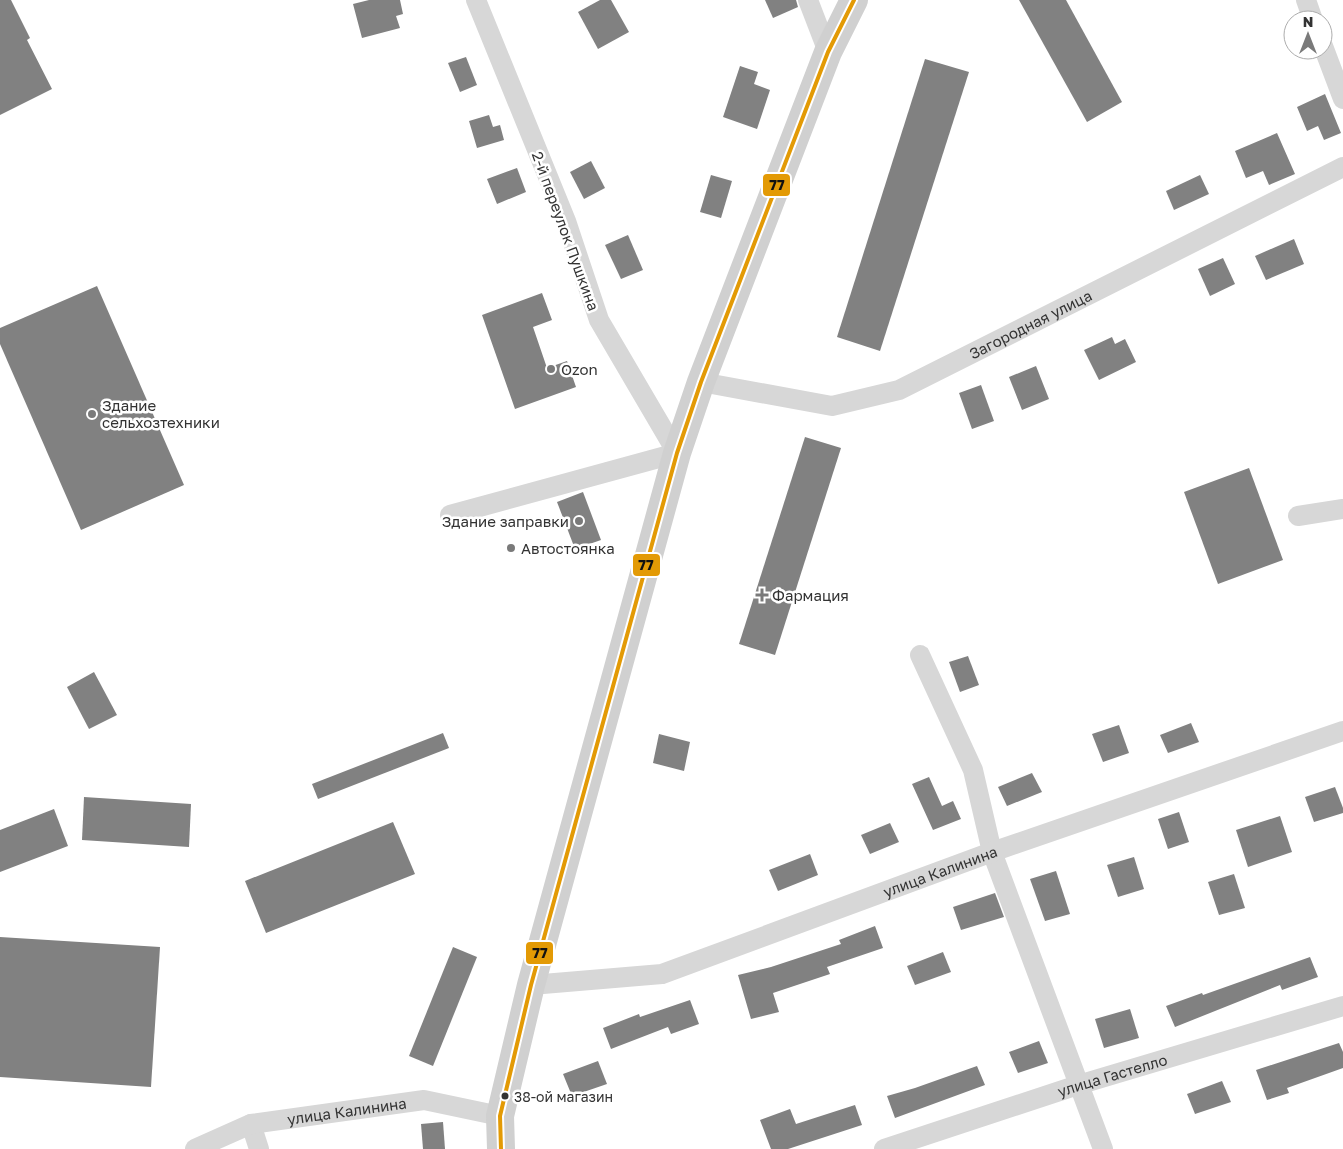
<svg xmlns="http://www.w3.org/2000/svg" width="1343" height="1149" font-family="'Golos Text',sans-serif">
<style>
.building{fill:#818181}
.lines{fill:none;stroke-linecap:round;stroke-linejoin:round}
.minor{stroke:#d7d7d7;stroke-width:20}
.secondary{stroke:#d0d0d0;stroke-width:28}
.bus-1-casing{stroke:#fff;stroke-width:8}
.bus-1{stroke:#e39a05;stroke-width:4}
.poi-dot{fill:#7a7a7a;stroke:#fff;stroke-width:2}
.bus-dot{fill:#333;stroke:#fff;stroke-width:2}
.labels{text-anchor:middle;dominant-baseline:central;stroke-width:5;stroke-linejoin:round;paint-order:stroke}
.bus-label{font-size:14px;fill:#333;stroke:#fff;text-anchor:start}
.street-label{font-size:15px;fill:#333;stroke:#fff}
.poi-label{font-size:15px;fill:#333;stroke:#fff;text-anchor:start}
.line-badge{stroke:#fff;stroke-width:2}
.pale-badge-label{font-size:14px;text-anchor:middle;font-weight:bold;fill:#111}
</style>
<rect width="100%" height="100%" fill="#fff"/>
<g class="building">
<path d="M0,0H11L30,38L27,40L52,89L0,115Z"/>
<path d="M369,0H400L403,14L396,16L400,28L362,38L353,4Z"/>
<path d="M600,0H611L629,32L598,49L578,12Z"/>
<path d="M765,0H796L798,7L773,18Z"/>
<path d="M1019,0H1066L1122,102L1087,122Z"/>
<path d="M466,57L477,85L460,92L448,63Z"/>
<path d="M925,59L969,72L880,351L837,337Z"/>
<path d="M740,66L758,72L754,84L770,90L757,129L723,117Z"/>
<path d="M1325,94L1341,133L1324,140L1318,126L1307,131L1297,107Z"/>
<path d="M489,115L493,127L500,125L504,140L477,148L469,121Z"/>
<path d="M1277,133L1295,174L1269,185L1263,171L1246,178L1235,151Z"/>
<path d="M591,161L605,188L584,199L570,172Z"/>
<path d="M517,168L526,192L497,204L487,179Z"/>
<path d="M711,175L732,181L721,218L700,212Z"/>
<path d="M1200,175L1209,194L1174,210L1166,191Z"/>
<path d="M628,235L643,270L621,279L605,245Z"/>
<path d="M1294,239L1304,264L1266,280L1255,256Z"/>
<path d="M1223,258L1235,284L1210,296L1198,269Z"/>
<path d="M97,286L184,485L81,530L0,344V328Z"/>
<path d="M542,293L552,320L533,327L547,368L567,361L576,387L515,409L482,315Z"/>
<path d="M1112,337L1115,344L1125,339L1136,362L1099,380L1084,350Z"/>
<path d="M1036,366L1049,399L1022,410L1009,377Z"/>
<path d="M981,385L994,421L972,429L959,393Z"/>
<path d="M805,437L841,448L775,655L739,644Z"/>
<path d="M1249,468L1283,560L1218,584L1184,492Z"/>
<path d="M583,492L601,540L575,549L557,502Z"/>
<path d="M968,656L979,685L960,692L949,662Z"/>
<path d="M94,672L117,715L89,729L67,687Z"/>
<path d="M1191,723L1199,742L1168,753L1160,735Z"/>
<path d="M1119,725L1129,753L1103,762L1092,734Z"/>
<path d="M443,733L449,748L318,799L312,784Z"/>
<path d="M659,734L690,742L684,771L653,763Z"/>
<path d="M1032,773L1042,792L1007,806L998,787Z"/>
<path d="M929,777L942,806L953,801L961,819L933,830L912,784Z"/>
<path d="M1335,787L1343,808V813L1314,822L1305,797Z"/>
<path d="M84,797L191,804L189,847L82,840Z"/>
<path d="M54,809L68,846L0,872V830Z"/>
<path d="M1179,812L1189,842L1168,849L1158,819Z"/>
<path d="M1280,816L1292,852L1248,867L1236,830Z"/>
<path d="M393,822L415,874L266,933L245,881Z"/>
<path d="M890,823L899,842L870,854L861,835Z"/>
<path d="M810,854L818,875L778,891L769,870Z"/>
<path d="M1134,857L1144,889L1118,897L1107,865Z"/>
<path d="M1056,871L1070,914L1045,921L1030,879Z"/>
<path d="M1234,874L1245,908L1219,915L1208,882Z"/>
<path d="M995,893L1004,917L961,930L953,907Z"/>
<path d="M875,926L883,948L827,967L830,974L773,993L779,1012L751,1019L738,975L771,967L841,944L839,940Z"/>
<path d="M0,937L160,947L151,1087L0,1077Z"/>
<path d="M453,947L477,957L433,1066L409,1056Z"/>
<path d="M943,952L951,972L915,985L907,966Z"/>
<path d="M1310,957L1318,977L1282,990L1280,985L1175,1027L1166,1006L1202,993L1203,995Z"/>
<path d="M690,1000L699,1024L671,1034L668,1027L611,1049L603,1028L639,1014L640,1017Z"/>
<path d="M1130,1009L1139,1038L1104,1048L1095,1019Z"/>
<path d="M1039,1041L1048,1063L1018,1073L1009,1052Z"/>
<path d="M1339,1043L1343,1052V1068L1287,1088L1289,1093L1267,1100L1256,1070Z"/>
<path d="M598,1061L607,1084L572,1096L563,1074Z"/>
<path d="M977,1066L985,1085L895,1118L887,1096L915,1088Z"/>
<path d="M1222,1081L1231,1102L1195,1114L1187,1094Z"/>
<path d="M855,1105L862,1125L788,1149H771L760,1120L790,1109L796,1124Z"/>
<path d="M443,1122L445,1149H423L421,1124Z"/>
</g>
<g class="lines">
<g class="minor">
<path d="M808,0L828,52"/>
<path d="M1306,0L1313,20"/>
<path d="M1323,46L1343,99"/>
<path id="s1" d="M701,382L832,406L899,390L1343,167"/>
<path d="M450,515L677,453L599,320L566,221L476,0"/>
<path d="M1298,516L1343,509"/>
<path d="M920,655L973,770L992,852L1103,1149"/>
<path id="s2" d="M531,985L662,974L992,852L1343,731"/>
<path d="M251,1124L259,1149"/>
<path id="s3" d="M195,1149L251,1124L424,1100L500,1116"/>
<path id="s4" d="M884,1149L1078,1085L1343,1006"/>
</g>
<path class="secondary" d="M501,1149L500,1116L531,985L677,453L701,382L828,52L854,0"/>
<defs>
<path id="bus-1" d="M501,1149L500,1116L531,985L677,453L701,382L828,52L854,0"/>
</defs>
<use href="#bus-1" class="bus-1-casing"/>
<use href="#bus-1" class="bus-1"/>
</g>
<g class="poi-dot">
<circle cx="551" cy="369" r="5"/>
<circle cx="92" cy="414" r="5"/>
<circle cx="579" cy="521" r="5"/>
<circle cx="511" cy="548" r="5"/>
<path d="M759.5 587.5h5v5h5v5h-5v5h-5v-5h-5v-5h5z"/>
</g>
<circle class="bus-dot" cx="505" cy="1096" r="4.5"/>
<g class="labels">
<g class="bus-label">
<text x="514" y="1096">38-ой магазин</text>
</g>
<g class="street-label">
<text transform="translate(566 231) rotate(70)">2-й переулок Пушкина</text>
<text stroke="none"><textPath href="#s1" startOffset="349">Загородная улица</textPath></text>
<text stroke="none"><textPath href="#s2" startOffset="428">улица Калинина</textPath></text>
<text stroke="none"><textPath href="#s4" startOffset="240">улица Гастелло</textPath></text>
<text stroke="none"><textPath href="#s3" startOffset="158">улица Калинина</textPath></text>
</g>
<g class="poi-label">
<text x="561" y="369">Ozon</text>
<text x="102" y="405">Здание<tspan x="102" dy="17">сельхозтехники</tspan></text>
<text x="569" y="521" text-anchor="end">Здание заправки</text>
<text x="521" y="548">Автостоянка</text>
<text x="772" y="595">Фармация</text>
</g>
</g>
<g class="line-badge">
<rect x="762" y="173" width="29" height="24" rx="5" fill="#e39a05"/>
<rect x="632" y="553" width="29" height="24" rx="5" fill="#e39a05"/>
<rect x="525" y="941" width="29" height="24" rx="5" fill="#e39a05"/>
</g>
<g class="pale-badge-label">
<text x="777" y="190">77</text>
<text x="646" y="570">77</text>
<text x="540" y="958">77</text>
</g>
<g transform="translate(1308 35)"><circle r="24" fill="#ffffff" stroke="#adadad"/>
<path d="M0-4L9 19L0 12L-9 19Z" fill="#7a7a7a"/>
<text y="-8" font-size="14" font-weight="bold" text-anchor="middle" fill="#333333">N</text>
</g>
</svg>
